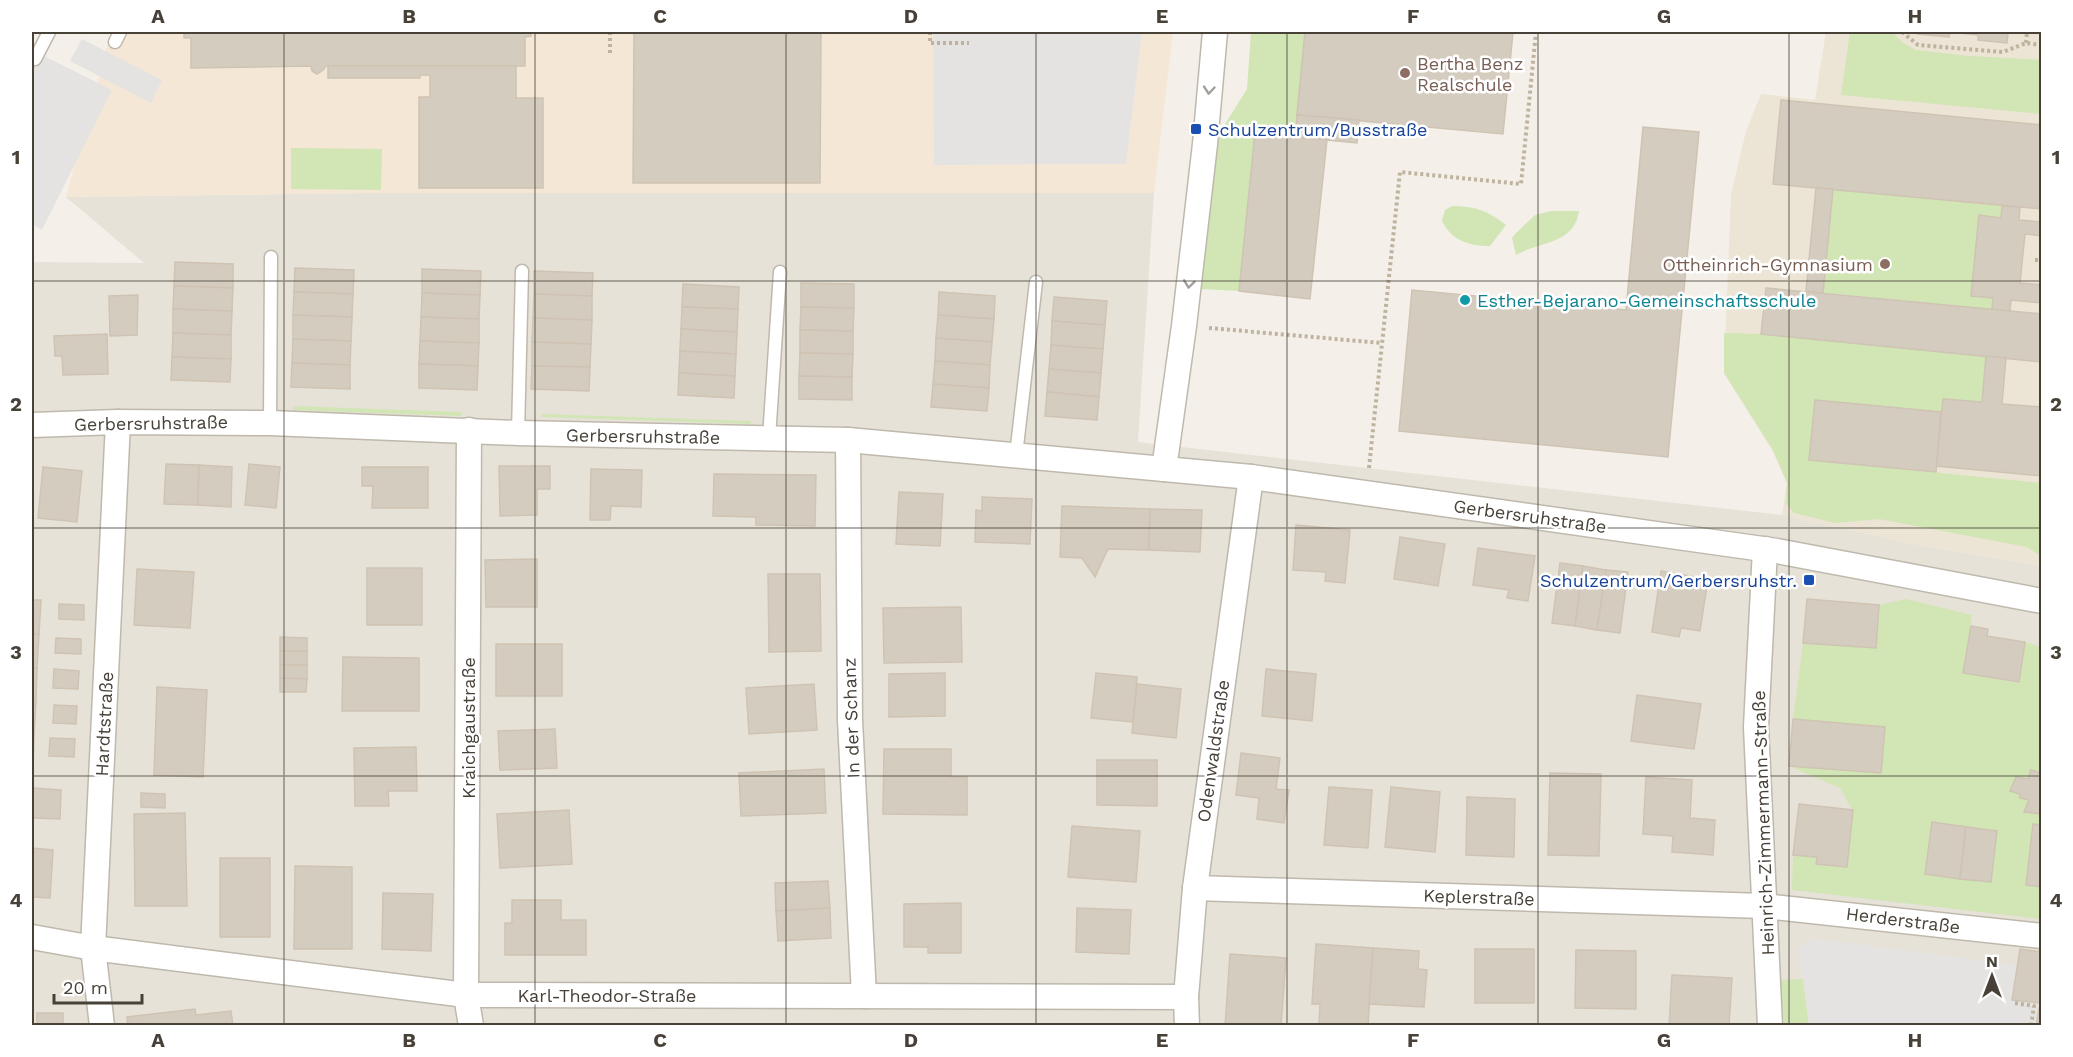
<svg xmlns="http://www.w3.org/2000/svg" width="2073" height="1057" font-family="'Work Sans',sans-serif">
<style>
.residential{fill:#e7e2d8}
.commercial{fill:#f4e7d6}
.education{fill:#ece4d4}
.green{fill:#d1e5b5}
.parking{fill:#e5e3e1}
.building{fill:#d5ccc0;stroke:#cfc3b3;stroke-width:1.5}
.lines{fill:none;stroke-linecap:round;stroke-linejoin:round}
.lane-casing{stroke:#bfb8ac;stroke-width:15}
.street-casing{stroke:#bfb8ac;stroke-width:27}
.path{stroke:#bfb39f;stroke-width:4;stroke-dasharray:3 3;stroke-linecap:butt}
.lane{stroke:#fff;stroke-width:12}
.street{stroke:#fff;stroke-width:24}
.oneway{stroke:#a3a09c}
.grid{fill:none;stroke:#474138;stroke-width:1.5;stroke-opacity:0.55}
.education-dot{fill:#8d6e63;stroke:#fff;stroke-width:2}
.transit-dot{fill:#1a4fb4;stroke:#fff;stroke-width:2}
.culture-dot{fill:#0f9aa8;stroke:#fff;stroke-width:2}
.labels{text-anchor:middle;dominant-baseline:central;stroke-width:5;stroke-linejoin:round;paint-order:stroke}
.education-label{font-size:18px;fill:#785e54;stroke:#fff;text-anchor:start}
.transit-label{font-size:18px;fill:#164399;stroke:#fff;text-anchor:start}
.culture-label{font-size:18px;fill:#0d838f;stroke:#fff;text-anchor:start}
.street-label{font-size:18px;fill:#474138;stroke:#fff}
.neatline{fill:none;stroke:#474138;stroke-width:2}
.grid-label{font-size:20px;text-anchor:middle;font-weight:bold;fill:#474138}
</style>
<rect width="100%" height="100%" fill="#f4f0e9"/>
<path class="residential" d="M370,193H1154L1138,442L1782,515L1914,544L2041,566V1025L32,1026V262L144,263L66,197Z"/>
<path class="commercial" d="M111,32H1173L1154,193H370L66,197Z"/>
<path class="education" d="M1826,32H2041V566L1914,544L1782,515L1787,483L1772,450L1724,373L1731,195L1746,131L1761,94L1815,100Z"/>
<g class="green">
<path d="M1251,32H1305L1296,137L1255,133L1239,291L1200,289L1214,142L1247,89Z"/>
<path d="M1850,32H1892L1903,43L1916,50L1969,56L2041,60V114L1841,95Z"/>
<path d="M291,148L382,149L381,190L291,189Z"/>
<path d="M1833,189L2002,206L2001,218L1979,216L1971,296L1993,298L1992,309L1823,293Z"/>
<path d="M1452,206C1474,206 1489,211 1506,225L1490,246C1469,246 1452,241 1442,221L1445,210Z"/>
<path d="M1551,211H1579C1574,245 1540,241 1516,255L1512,238L1514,235L1535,215Z"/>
<path d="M1724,333L1761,334L1986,356L1982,402L1943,399L1941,412L1815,400L1809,460L2041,483V556L2027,547L1879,519L1835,523L1794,513L1786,503L1787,483L1773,450L1724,373Z"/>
<path d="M293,406L462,412L461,416L293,410Z"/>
<path d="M542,414L751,421V424L542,417Z"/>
<path d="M1906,599L1972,615L1963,672L2019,683L2025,642L2041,647V919L1792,890L1793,855L1817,857V864L1846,867L1853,811L1840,788L1789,766L1881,773L1884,727L1793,719L1803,643L1875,648L1879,605Z"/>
<path d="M1803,979L1809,1025H1785L1777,980Z"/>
</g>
<g class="parking">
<path d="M933,32H1142L1126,164L934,165Z"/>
<path d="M82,39L162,80L151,103L70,61Z"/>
<path d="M32,50L112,90L42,230L32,224Z"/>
<path d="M1810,938L2019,965L2012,1000L2040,1003L2036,1025H1809L1803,979L1797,951Z"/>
</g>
<g class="building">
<path d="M184,32H531V36L525,37V66H326L323,70L317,74L312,71L311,66L191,68V38H184Z"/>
<path d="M634,32H821L820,183H633Z"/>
<path d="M1305,32H1513L1503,134L1297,115Z"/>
<path d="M1919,32H2008L2007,43L1978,40V35L1950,32L1949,37L1918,34Z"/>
<path d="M328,66H516V98H543V188H419V97H430V75H420V78H328Z"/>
<path d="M1781,100L2042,125V209L1773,184Z"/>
<path d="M1297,115L1359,120L1357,143L1296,137Z"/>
<path d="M1643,127L1699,132L1668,457L1399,431L1412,290L1626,310Z"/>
<path d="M1255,133L1327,140L1310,299L1239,291Z"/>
<path d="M1816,188L1833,189L1823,293L1806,291Z"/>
<path d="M2002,206L2020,207L2019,220L2042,222V236L2025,234L2020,283L2042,285V303L2011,300L2010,311L1992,309L1993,298L1971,296L1979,215L2001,218Z"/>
<path d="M175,262L233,264V288L174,286Z"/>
<path d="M295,268L354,270L353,294L294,292Z"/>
<path d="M422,269L481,271L480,295L422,293Z"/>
<path d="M534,271L593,273L592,296L534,294Z"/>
<path d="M801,283L854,284V308L801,307Z"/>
<path d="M683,284L739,287L738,309L682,307Z"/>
<path d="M174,286L233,288L232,311L173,309Z"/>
<path d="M1766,288L2042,314V362L1761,334Z"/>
<path d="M294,292L353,294L352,317L293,315Z"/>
<path d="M939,292L995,296L994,319L938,315Z"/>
<path d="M422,293L480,295L479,319L421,317Z"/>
<path d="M534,294L592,296V320L533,318Z"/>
<path d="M138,295L137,335L110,336L109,296Z"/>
<path d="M1054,297L1107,301L1105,325L1052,321Z"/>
<path d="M682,307L738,309L737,332L681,329Z"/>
<path d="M801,307L854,308L853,331L800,330Z"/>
<path d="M173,309L232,311L231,335L173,333Z"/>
<path d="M293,315L352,317L351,341L293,339Z"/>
<path d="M938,315L994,319L992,342L936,338Z"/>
<path d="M421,317L479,319V343L420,341Z"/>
<path d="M533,318L592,320L591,344L532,342Z"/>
<path d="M1052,321L1105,325L1103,349L1051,345Z"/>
<path d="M681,329L737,332L736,354L680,351Z"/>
<path d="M800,330L853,331V354L800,353Z"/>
<path d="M173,333L231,335V359L172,357Z"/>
<path d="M107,334L108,374L63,375L62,356H55L54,336Z"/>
<path d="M936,338L992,342L990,365L935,361Z"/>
<path d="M293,339L351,341L350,365L292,363Z"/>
<path d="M420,341L479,343L478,366L419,364Z"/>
<path d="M532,342L591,344L590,367L532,366Z"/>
<path d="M1051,345L1103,349L1101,373L1049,369Z"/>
<path d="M680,351L736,354L735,376L679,373Z"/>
<path d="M800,353L853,354L852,377L799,376Z"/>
<path d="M1986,356L2006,358L2002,404L2042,407V476L1936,466L1943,399L1982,402Z"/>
<path d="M172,357L231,359L230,382L171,380Z"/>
<path d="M935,361L990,365L989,388L933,384Z"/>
<path d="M292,363L350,365V389L291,387Z"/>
<path d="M419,364L478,366L477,390L419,388Z"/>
<path d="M532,366L590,367L589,391L531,389Z"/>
<path d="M1049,369L1101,373L1099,397L1047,392Z"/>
<path d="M679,373L735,376L734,398L678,395Z"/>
<path d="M799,376L852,377V400L799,399Z"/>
<path d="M933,384L989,388L987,411L931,407Z"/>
<path d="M1047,392L1099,397L1097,420L1045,416Z"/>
<path d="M1815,400L1941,412L1936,472L1809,460Z"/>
<path d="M166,464L199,465L198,505L164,504Z"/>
<path d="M249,464L280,467L276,508L245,505Z"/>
<path d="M199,465L232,467L231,507L198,505Z"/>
<path d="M499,466H550V489H537V515L500,516Z"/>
<path d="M43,467L82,471L77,522L38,518Z"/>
<path d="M362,467H428V508H372L373,486H362Z"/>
<path d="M591,469L642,470L641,507L611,506L610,520H590Z"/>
<path d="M714,474L816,475L815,526L756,525V517L713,516Z"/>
<path d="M899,492L943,494L940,546L896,544Z"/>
<path d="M982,497L1032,499L1030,544L975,542L976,510L982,511Z"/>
<path d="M1062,506L1150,509L1149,550L1108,549L1095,577L1082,558L1060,557Z"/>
<path d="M1150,509L1202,510L1200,552L1149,550Z"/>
<path d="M1296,525L1350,530L1345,583L1325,581L1326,572L1293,570Z"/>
<path d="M1400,537L1445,544L1438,586L1394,579Z"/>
<path d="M1478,548L1535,556L1528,601L1507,598L1509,590L1473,585Z"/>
<path d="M537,559V607H486L485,560Z"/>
<path d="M1560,563L1583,566L1575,626L1552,623Z"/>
<path d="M1583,566L1606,570L1597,630L1575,626Z"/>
<rect x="367" y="568" width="55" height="57"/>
<path d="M137,569L194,572L190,628L134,625Z"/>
<path d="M1606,570L1628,572L1620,633L1597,630Z"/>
<path d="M1661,571L1708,579L1700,631L1681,628L1679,637L1652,632Z"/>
<path d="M768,574H820L821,651L769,652Z"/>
<path d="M1807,599L1879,605L1876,648L1803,643Z"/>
<path d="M32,600H41L39,634H32Z"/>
<path d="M59,604L84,605V620L59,619Z"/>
<path d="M961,607L962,662L884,663L883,608Z"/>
<path d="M1971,626L1988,629L1987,636L2025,642L2019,682L1963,673Z"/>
<path d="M32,634H39L37,668H32Z"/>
<path d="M280,637L307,638V651H280Z"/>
<path d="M56,638L81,639V654L55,653Z"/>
<rect x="496" y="644" width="66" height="52"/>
<rect x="280" y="651" width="27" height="14"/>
<path d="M343,657L419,658V711H342Z"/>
<path d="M280,665H307V679L280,678Z"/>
<path d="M32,668H37L36,702H32Z"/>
<path d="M54,669L79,671L78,689L53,688Z"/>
<path d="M1266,669L1316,674L1312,721L1262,716Z"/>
<path d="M945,673V716L889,717V674Z"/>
<path d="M1096,673L1137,677L1133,722L1091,718Z"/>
<path d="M280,678L307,679L306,692H280Z"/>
<path d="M814,684L817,730L749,734L746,688Z"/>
<path d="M1137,684L1181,689L1176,738L1132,733Z"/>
<path d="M157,687L207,690L203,777L154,775Z"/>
<path d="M1637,695L1701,704L1694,749L1631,741Z"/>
<path d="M32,702H36L34,736L32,735Z"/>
<path d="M54,705L77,706L76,724L53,723Z"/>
<path d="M1793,719L1885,727L1881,773L1789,766Z"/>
<path d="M555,729L557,768L500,770L498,731Z"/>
<path d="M32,735L34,736L33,769H32Z"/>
<path d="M50,738L75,739L74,757L49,756Z"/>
<path d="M416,747L417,791H388L389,806H355L354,748Z"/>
<path d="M884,749H951V777H967V815L883,814Z"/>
<path d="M1241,753L1280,758L1276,789L1289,790L1284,823L1257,819L1259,798L1236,795Z"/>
<path d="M1097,760H1157V806L1097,805Z"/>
<path d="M824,769L826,813L741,816L739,773Z"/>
<path d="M2031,770L2042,773V814L2024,812L2029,800L2020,798V794L2010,791L2016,777L2028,779Z"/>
<path d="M1550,773L1601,774L1599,856L1548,855Z"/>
<path d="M1646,777L1692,780L1690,818L1715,820L1713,855L1672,852L1673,836L1643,834Z"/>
<path d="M1329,787L1372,790L1368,848L1324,845Z"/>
<path d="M1391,787L1440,792L1435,852L1385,847Z"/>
<path d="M33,788L61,790L60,819L32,818Z"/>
<path d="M141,793L165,794V808L141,807Z"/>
<path d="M1467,797L1515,799L1514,857L1466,855Z"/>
<path d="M1799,804L1853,810L1847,867L1816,864L1817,857L1793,855Z"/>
<path d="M569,810L572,864L500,868L497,814Z"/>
<path d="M185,813L187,906H135L134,814Z"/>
<path d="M1932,822L1966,827L1960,879L1925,874Z"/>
<path d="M2033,824L2042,825V887L2026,885Z"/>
<path d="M1072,826L1140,831L1136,882L1068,877Z"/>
<path d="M1966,827L1997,831L1991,882L1960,879Z"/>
<path d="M32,848L53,850L50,898L32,897Z"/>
<rect x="220" y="858" width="50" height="79"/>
<path d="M295,866L352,867V949H294Z"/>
<path d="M828,881L830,908L776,911L775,883Z"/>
<path d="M383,893L433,894L431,951L382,949Z"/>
<path d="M512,900H561V920H586V955H505V923H512Z"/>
<path d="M961,903V953H928V947H904V904Z"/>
<path d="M830,908L831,938L778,941L776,911Z"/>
<path d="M1077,908L1131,910L1129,954L1076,952Z"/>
<path d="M1316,944L1373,948L1368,1026H1319L1320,1004H1312Z"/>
<path d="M1373,948L1419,951L1418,969L1427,970L1424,1007L1369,1004Z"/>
<rect x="1475" y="949" width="59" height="54"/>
<path d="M2020,949L2042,952V1026H2036L2040,1003L2012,1000Z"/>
<path d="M1576,950L1636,951V1009L1575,1008Z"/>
<path d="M1230,954L1286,958L1281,1026H1225Z"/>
<path d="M1672,975L1732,978L1729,1026H1669Z"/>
<path d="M195,1009L196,1015L231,1011L233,1026H128L127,1017Z"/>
<rect x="37" y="1013" width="26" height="13"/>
</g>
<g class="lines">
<defs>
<g id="lane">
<path d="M115,42L120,32"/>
<path d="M35,59L49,32"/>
<path d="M270,423L271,257"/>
<path d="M518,433L522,271"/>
<path d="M769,438L780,272"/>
<path d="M1016,455L1036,282"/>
</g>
<g id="street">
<path d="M32,425L118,422L270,423L518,433L848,440L1251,477L1777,551L2042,601"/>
<path d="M469,430L466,995L471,1026"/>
<path d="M848,440L850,720L864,996"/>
<path d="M1164,469L1184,326L1205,144L1215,32"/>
<path d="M1765,549L1756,727L1770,1026"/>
<path d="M1195,888L1764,906L2042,936"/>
<path d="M32,937L93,948L466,995L1186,997"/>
<path d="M102,1026L93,948L118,422"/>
<path d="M1187,1026L1186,997L1195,888L1251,477"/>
</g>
</defs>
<use href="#lane" class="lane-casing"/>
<use href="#street" class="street-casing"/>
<g class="path">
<path d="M930,32V43H969"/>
<path d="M1902,32L1918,45L2003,52L2026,43L2042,45"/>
<path d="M2026,43L2027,32"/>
<path d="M610,53V32"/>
<path d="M2035,260H2042"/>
<path d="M1209,328L1382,343"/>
<path d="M1369,468L1400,172L1521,184L1536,32"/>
<path d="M2015,1003L2034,1006L2031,1026"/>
</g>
<use href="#lane" class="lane"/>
<use href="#street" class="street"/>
</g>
<defs><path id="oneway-chevron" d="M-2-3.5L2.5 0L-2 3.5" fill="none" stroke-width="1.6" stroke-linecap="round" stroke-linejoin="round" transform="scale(1.5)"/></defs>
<g class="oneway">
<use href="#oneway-chevron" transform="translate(1209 90) rotate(95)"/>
<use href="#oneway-chevron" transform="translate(1189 284) rotate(97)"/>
</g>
<path class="grid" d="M284,32V1026M535,32V1026M786,32V1026M1036,32V1026M1287,32V1026M1538,32V1026M1789,32V1026M32,281H2042M32,528H2042M32,776H2042"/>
<g class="education-dot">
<circle cx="1405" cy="73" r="6"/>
<circle cx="1885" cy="264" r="6"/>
</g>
<g class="transit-dot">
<rect x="1190" y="123" width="12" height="12" rx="3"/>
<rect x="1803" y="574" width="12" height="12" rx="3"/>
</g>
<circle class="culture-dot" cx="1465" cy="300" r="6"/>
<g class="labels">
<g class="education-label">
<text x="1417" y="63">Bertha Benz<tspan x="1417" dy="21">Realschule</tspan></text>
<text x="1873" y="264" text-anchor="end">Ottheinrich-Gymnasium</text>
</g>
<g class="transit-label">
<text x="1208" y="129">Schulzentrum/Busstraße</text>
<text x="1797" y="580" text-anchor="end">Schulzentrum/Gerbersruhstr.</text>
</g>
<g class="culture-label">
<text x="1477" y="300">Esther-Bejarano-Gemeinschaftsschule</text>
</g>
<g class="street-label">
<text transform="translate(151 423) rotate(-1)">Gerbersruhstraße</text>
<text transform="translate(643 436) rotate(1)">Gerbersruhstraße</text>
<text transform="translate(1530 516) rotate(8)">Gerbersruhstraße</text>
<text transform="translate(851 718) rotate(-92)">In der Schanz</text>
<text transform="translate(104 724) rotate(-87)">Hardtstraße</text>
<text transform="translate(468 728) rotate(-90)">Kraichgaustraße</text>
<text transform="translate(1213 751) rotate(-82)">Odenwaldstraße</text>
<text transform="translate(1763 823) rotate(-92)">Heinrich-Zimmermann-Straße</text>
<text transform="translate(1479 897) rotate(2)">Keplerstraße</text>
<text transform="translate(1903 920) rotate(7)">Herderstraße</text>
<text x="607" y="995">Karl-Theodor-Straße</text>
</g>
</g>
<rect width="2073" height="1057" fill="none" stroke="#ffffff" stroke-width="66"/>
<g transform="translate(1992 976)" stroke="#ffffff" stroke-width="4.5" paint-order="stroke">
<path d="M0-4.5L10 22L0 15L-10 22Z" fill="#474138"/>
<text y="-9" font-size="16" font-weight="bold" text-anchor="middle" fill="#474138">N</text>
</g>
<path d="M54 994v9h88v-9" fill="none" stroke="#474138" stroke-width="3"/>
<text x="63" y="994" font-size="18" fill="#474138" stroke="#ffffff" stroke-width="4.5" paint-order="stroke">20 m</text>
<rect x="33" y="33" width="2007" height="991" class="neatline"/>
<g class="grid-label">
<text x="158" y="23">A</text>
<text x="409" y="23">B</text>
<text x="660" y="23">C</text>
<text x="911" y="23">D</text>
<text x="1162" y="23">E</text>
<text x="1413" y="23">F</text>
<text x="1664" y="23">G</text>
<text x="1915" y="23">H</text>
<text x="16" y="164">1</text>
<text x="2056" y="164">1</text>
<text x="16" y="411">2</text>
<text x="2056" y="411">2</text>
<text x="16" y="659">3</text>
<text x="2056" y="659">3</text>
<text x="16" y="907">4</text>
<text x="2056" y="907">4</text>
<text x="158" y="1047">A</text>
<text x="409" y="1047">B</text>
<text x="660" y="1047">C</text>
<text x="911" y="1047">D</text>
<text x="1162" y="1047">E</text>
<text x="1413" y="1047">F</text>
<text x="1664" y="1047">G</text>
<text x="1915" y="1047">H</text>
</g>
</svg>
